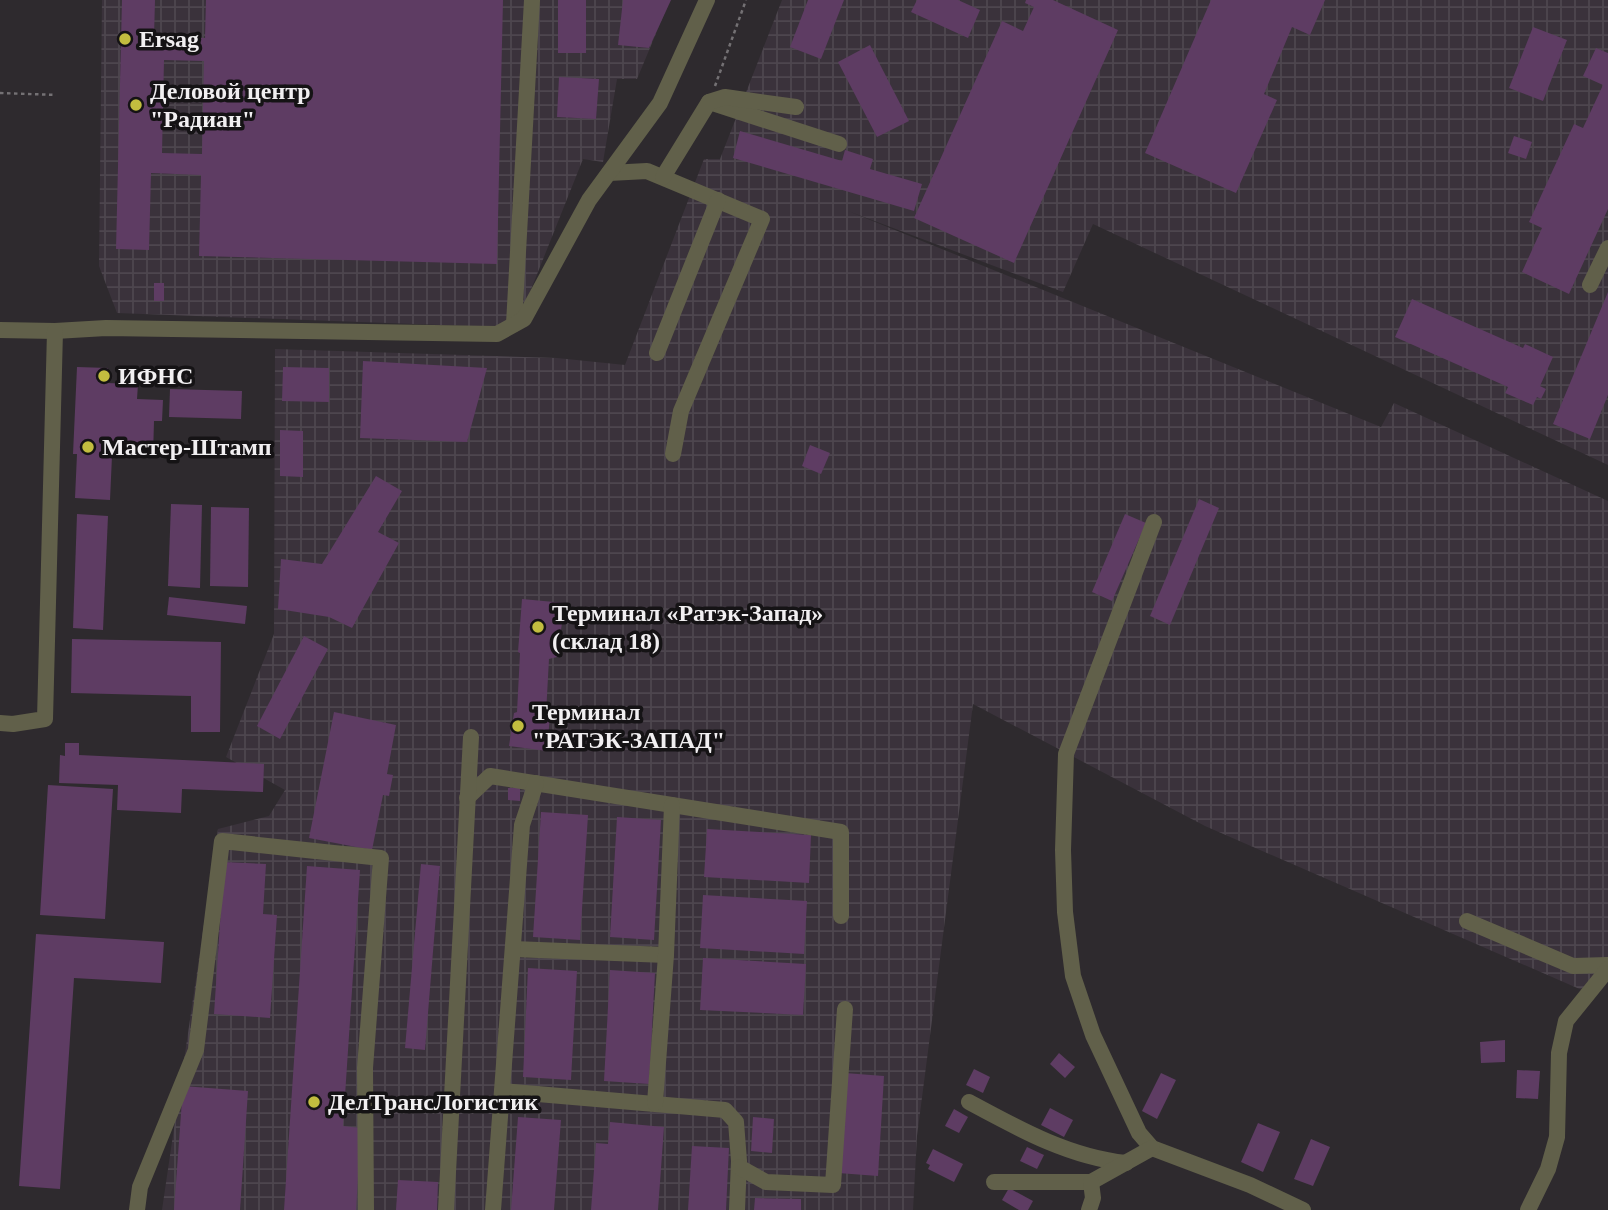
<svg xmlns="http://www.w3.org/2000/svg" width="1608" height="1210" font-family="Georgia,serif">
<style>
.industrial{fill:url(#industrial-grid)}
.building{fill:#5e3c63;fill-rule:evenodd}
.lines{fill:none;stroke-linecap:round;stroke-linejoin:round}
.path{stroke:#747174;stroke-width:2.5;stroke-dasharray:3.5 3.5;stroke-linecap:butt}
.minor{stroke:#61604a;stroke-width:16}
.poi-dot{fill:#c2bd3f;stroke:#151315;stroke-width:2.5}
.labels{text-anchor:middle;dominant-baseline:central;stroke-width:7;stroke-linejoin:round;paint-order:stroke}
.poi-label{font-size:24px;font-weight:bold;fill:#f1eff1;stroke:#151315;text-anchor:start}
</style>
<defs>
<pattern id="industrial-grid" width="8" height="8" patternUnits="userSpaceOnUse" patternTransform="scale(1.75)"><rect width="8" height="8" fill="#3a323b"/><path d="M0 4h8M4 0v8" fill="none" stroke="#4d464e"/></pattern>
</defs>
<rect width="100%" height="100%" fill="#2e2a2e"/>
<g class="industrial">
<path d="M102,0H670L637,79H617L603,162L583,159L522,312L495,327L117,313L99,266Z"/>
<path d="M782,0H1608V465L1093,224L1063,292L848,211L1381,427L1394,403L1608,501V957L1591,994L1205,826L973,704L917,1136L913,1210H162L218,829L269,816L285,790L226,757L274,634L275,349L557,358L625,365L704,159H720Z"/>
</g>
<g class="building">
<path d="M122,0H155L154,37L205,38L206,0H503L497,264L199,256L201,175L151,173L149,250L116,249ZM164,60L204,61L202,154L162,153Z"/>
<rect x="558" y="0" width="28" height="53"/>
<path d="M623,0H671L649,48L618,45Z"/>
<path d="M808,0H844L821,59L790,47Z"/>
<path d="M917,0H958L980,10L968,38L911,12Z"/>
<path d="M1026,0H1053L1118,30L1014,263L914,218L1002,21L1023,31L1034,7L1025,3Z"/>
<path d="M1211,0H1325L1310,35L1292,27L1264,94L1277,100L1236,193L1145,153Z"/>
<path d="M1533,27L1567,40L1543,101L1509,88Z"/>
<path d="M870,45L909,121L877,137L838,62Z"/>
<path d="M1596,48L1608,53V209L1569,294L1522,272L1542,228L1529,222L1574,124L1583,128L1603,85L1583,76Z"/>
<path d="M559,77L599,79L596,119L557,117Z"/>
<path d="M740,131L842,161L845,150L873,159L870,169L922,184L914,211L733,158Z"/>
<path d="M1514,136L1532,142L1526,159L1508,153Z"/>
<rect x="154" y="283" width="10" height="18"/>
<path d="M1608,292V395L1590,439L1553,424Z"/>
<path d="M1412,299L1523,348L1525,344L1553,357L1540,386L1546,389L1541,399L1537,397L1533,405L1505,393L1508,387L1395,337Z"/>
<path d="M363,361L487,368L467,442L360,438Z"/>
<path d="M77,367L108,368L107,383L138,384L137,399L163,400L162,421H154L153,457L112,456L110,500L75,498L77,454H73Z"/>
<path d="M283,367L329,368V402L282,401Z"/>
<path d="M170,389L242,391L241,419L169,417Z"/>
<path d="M280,430L303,431V477L280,476Z"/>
<path d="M810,445L830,453L821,474L802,466Z"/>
<path d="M376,476L402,491L378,532L399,543L352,628L329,617L278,609L281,559L322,564Z"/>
<path d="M1199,499L1219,508L1170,625L1150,616Z"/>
<path d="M171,504L202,505L200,588L168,586Z"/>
<path d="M211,507L249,508L248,587L210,586Z"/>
<path d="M77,514L108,516L103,630L73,628Z"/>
<path d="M1125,514L1146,523L1112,601L1092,592Z"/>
<path d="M169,597L247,606L245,624L167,615Z"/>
<path d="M522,599L565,603L557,657L549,659L546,714L550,715L547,751L509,746L514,713L517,712L520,653L518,652Z"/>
<path d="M304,636L328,649L280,739L257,726Z"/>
<path d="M72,639L221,642L220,732H191V696L71,693Z"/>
<path d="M334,712L396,725L387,774L393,775L389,796L383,795L372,850L309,838Z"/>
<path d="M65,743H79V755L264,764L263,792L182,789L181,813L117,810L118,785L59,783L60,755L65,756Z"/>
<path d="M48,785L113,789L105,919L40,915Z"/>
<path d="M508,788H520V801L508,800Z"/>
<path d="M541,812L588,815L580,940L533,937Z"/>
<path d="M617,817L661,820L654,940L610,937Z"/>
<path d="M707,829L811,835L809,883L704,877Z"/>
<path d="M224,862L266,864L263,914L277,915L270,1018L214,1014Z"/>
<path d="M421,864L440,866L425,1050L405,1048Z"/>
<path d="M307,866L360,870L343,1126L361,1128L356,1210H284Z"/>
<path d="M703,895L807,901L804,954L700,948Z"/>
<path d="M36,934L164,942L161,983L74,978L60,1189L19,1186Z"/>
<path d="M703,958L806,964L803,1015L700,1010Z"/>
<path d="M528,968L577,971L571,1080L523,1077Z"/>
<path d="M610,970L655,973L649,1084L604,1081Z"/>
<path d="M1505,1040V1062L1481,1063L1480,1042Z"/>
<path d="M1059,1053L1075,1067L1065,1078L1050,1064Z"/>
<path d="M974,1069L990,1077L983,1093L966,1085Z"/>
<path d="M1517,1070L1540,1071L1538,1099L1516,1098Z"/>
<path d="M845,1073L884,1076L878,1176L838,1173Z"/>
<path d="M1161,1073L1176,1080L1157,1119L1142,1111Z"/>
<path d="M183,1086L248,1091L240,1210H174Z"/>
<path d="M1050,1108L1073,1120L1064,1137L1041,1125Z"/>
<path d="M954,1109L968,1117L959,1133L945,1126Z"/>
<path d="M518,1117L561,1120L554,1210H511Z"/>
<path d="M753,1117L774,1119L772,1153L751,1151Z"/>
<path d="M610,1122L664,1127L658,1210H591L596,1143L608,1144Z"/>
<path d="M1258,1123L1280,1132L1263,1172L1241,1162Z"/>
<path d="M1311,1139L1330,1147L1313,1186L1294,1179Z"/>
<path d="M692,1146L729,1148L726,1210H688Z"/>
<path d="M1027,1147L1044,1155L1037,1169L1020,1161Z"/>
<path d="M933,1149L963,1164L954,1182L928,1169L930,1165L926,1163Z"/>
<path d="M398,1180L438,1182L437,1210H396Z"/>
<path d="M1009,1188L1033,1201L1028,1210H1019L1002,1200Z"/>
<path d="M755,1198L801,1199V1210H754Z"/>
</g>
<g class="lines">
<g class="path">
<path d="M715,86L746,0"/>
<path d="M0,93L56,95"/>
</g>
<g class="minor">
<path d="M709,102L839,144"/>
<path d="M609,173L647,171L762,219L681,411L673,454"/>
<path d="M663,177L709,102L725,97L796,107"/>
<path d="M1590,285L1608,248"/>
<path d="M514,324L532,0"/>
<path d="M0,330L55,331L106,328L497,334L524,319L589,200L660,103L707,0"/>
<path d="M657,353L718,200"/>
<path d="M1154,522L1066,754L1063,850L1065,912L1073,976L1093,1035L1139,1133L1152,1148L1250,1185L1303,1210"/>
<path d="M0,723L13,724L45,719L55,331"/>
<path d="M467,798L490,776L841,832V916"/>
<path d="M1467,921L1573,966L1608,965"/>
<path d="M513,949L666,955"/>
<path d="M502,1091L725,1110L736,1122L739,1161L737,1210"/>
<path d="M969,1102C1019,1129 1069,1157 1126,1163"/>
<path d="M655,1103L666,955L672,805"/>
<path d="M739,1167L766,1182L833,1185L845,1009"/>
<path d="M994,1182H1091L1152,1148"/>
<path d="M137,1210L140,1187L196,1050L222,841L381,858L365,1068L366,1210"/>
<path d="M446,1210L471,737"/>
<path d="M493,1210L522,825L536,783"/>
<path d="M1089,1210L1093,1198L1091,1182"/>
<path d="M1528,1210L1548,1169L1557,1137L1559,1053L1566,1021L1608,969"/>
</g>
</g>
<g class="poi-dot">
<circle cx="125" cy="39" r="7"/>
<circle cx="136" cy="105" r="7"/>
<circle cx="104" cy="376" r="7"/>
<circle cx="88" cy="447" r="7"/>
<circle cx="538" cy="627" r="7"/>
<circle cx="518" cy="726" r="7"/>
<circle cx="314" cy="1102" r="7"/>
</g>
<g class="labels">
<g class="poi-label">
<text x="139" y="39">Ersag</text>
<text x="150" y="91">Деловой центр<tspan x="150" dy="28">"Радиан"</tspan></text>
<text x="118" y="376">ИФНС</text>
<text x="102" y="447">Мастер-Штамп</text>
<text x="552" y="613">Терминал «Ратэк-Запад»<tspan x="552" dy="28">(склад 18)</tspan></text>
<text x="532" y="712">Терминал<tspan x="532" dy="28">"РАТЭК-ЗАПАД"</tspan></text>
<text x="328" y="1102">ДелТрансЛогистик</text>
</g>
</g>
</svg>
